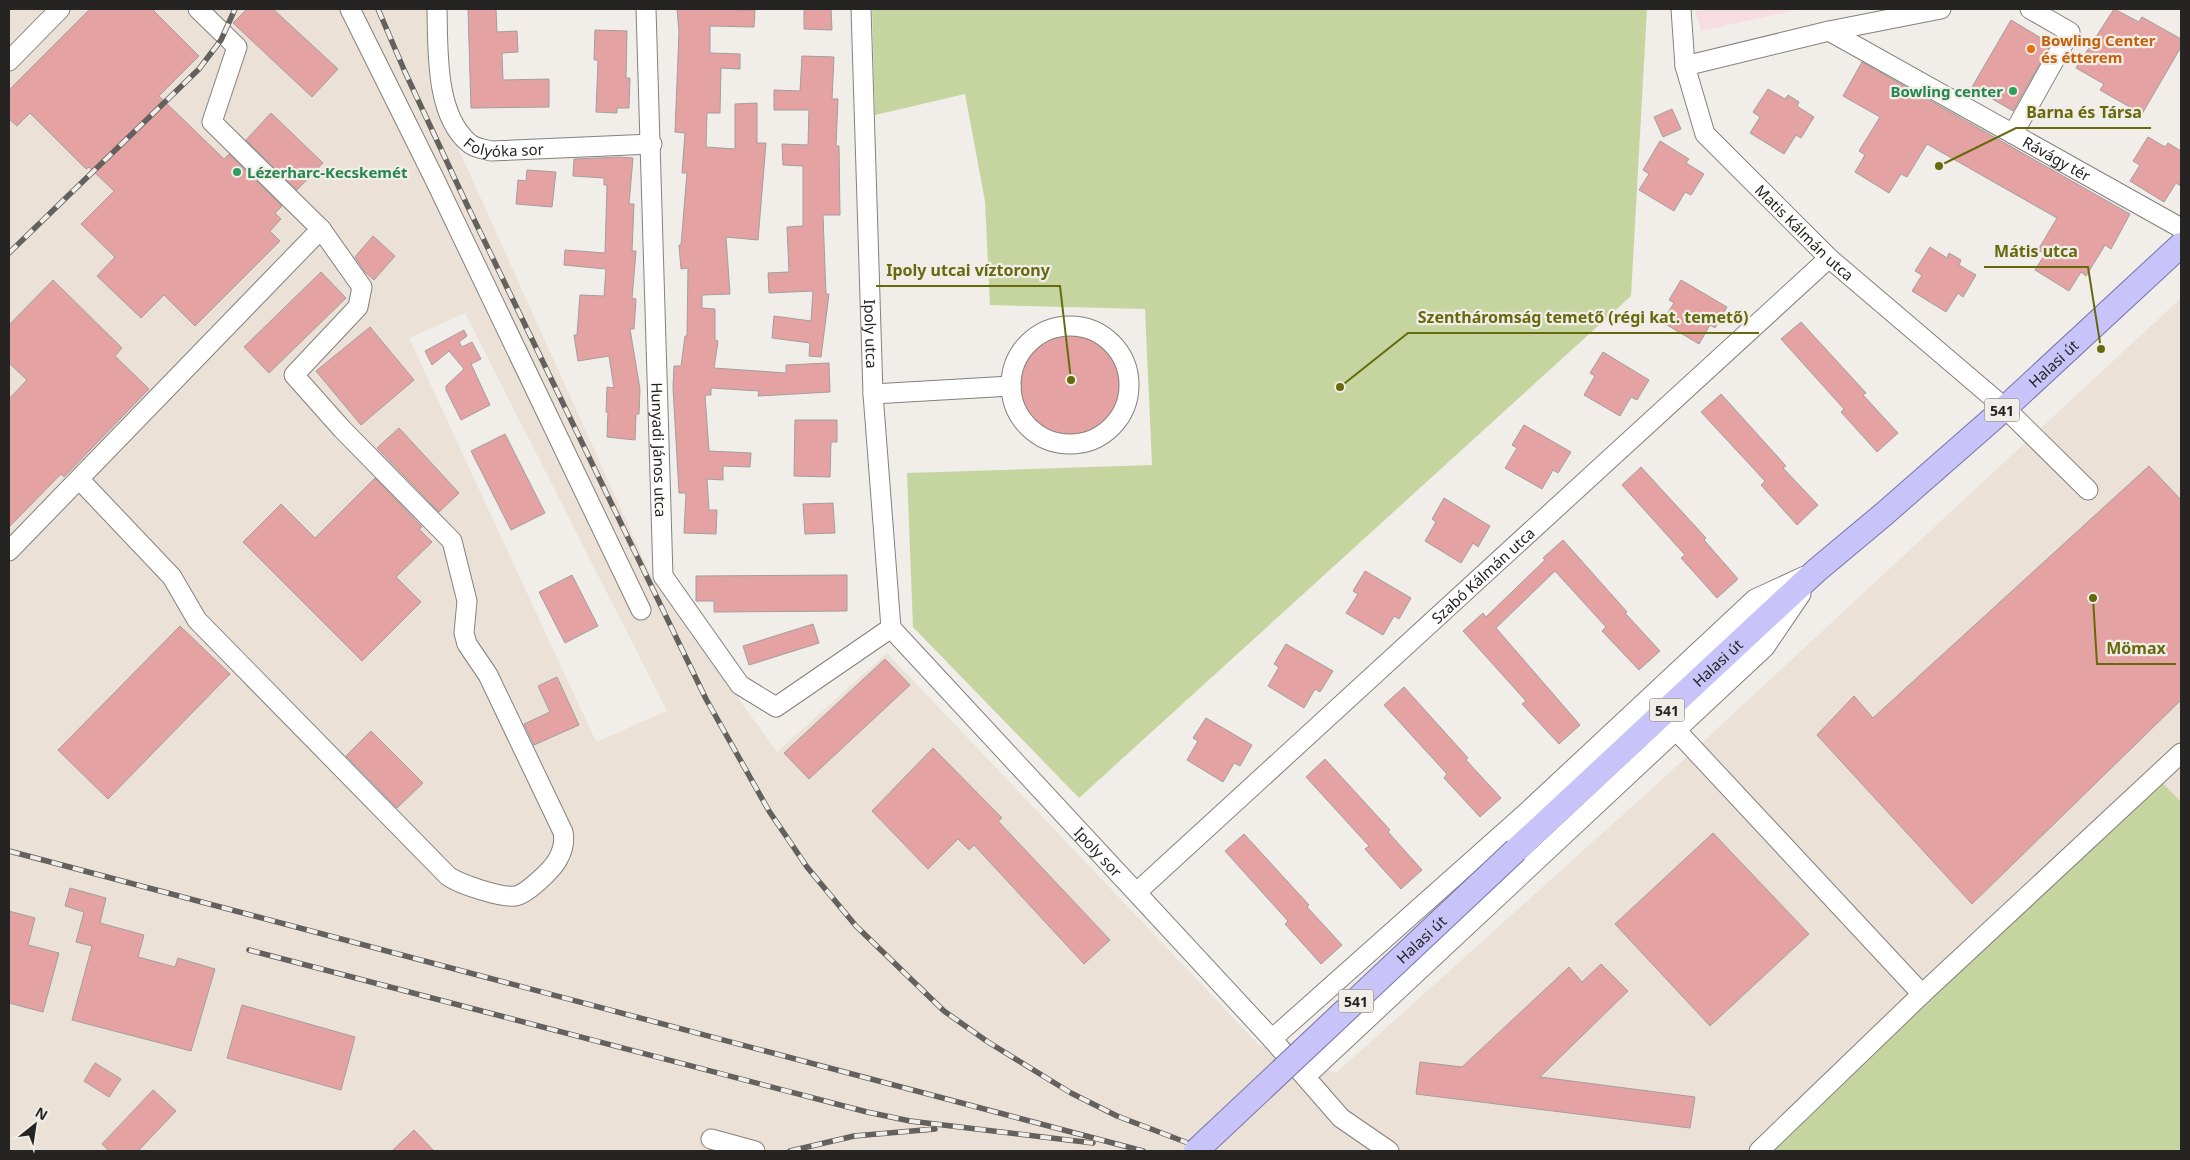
<svg xmlns="http://www.w3.org/2000/svg" width="2190" height="1160" font-family="'Noto Sans',sans-serif">
<style>
.built{fill:#ebe1d7;fill-rule:evenodd}
.education{fill:#f6dce3}
.green{fill:#c6d59f}
.building{fill:#e4a3a2;stroke:#a39e9d}
.lines{fill:none;stroke-linecap:round;stroke-linejoin:round}
.minor-casing{stroke:#84807d;stroke-width:21}
.major-casing{stroke:#7772ac;stroke-width:26}
.minor{stroke:#fff;stroke-width:19}
.major{stroke:#c8c4f9;stroke-width:24}
.rail-casing{stroke:#63605e;stroke-width:5.5}
.rail{stroke:#f1ede9;stroke-width:4;stroke-dasharray:11;stroke-linecap:butt}
.major-bridge-casing{stroke:#7772ac;stroke-width:26;stroke-linecap:butt}
.major-bridge{stroke:#c8c4f9;stroke-width:24}
.food-dot{fill:#e8710a;stroke:#f1ede9;stroke-width:2}
.leisure-dot{fill:#2e9e5b;stroke:#f1ede9;stroke-width:2}
.labels{text-anchor:middle;dominant-baseline:central;stroke-width:4.5;stroke-linejoin:round;paint-order:stroke}
.shield{fill:#f1ede9;stroke:#63605e;stroke-width:1}
.shield-label{font-size:14px;font-weight:bold;fill:#262423}
.food-label{font-size:15px;font-weight:bold;fill:#c56008;stroke:#f1ede9;text-anchor:start}
.leisure-label{font-size:15px;font-weight:bold;fill:#27864d;stroke:#f1ede9;text-anchor:end}
.street-label{font-size:15px;fill:#262423;stroke:#f1ede9}
.leader{fill:none;stroke:#666a0c;stroke-width:2}
.callout-dot{fill:#666a0c;stroke:#f1ede9;stroke-width:2}
.callout-label{font-size:16px;text-anchor:middle;font-weight:bold;fill:#666a0c;stroke:#f1ede9;stroke-width:4.5;stroke-linejoin:round;paint-order:stroke}
</style>
<rect width="100%" height="100%" fill="#f1ede9"/>
<path class="built" d="M9,9H427L430,86L654,582L777,752L887,653L1259,1045L1336,1073L1677,766L2181,298V802L2156,776L1762,1151H9ZM465,313L667,711L596,742L409,338Z"/>
<path class="education" d="M1695,9H1801L1701,31Z"/>
<g class="green">
<path d="M872,9H1647L1631,296L1079,798L913,627L907,473L1152,465L1145,309L990,305L985,201L965,94L875,115Z"/>
<path d="M2156,776L2181,802V1151H1762Z"/>
</g>
<g class="building">
<path d="M90,9H152L199,56L159,96L224,159L229,154L282,206L275,213L281,219L270,231L280,241L195,326L164,295L141,318L97,276L115,257L81,224L114,191L89,167L86,169L30,113L17,126L9,119V90Z"/>
<path d="M247,9H273L338,69L312,97L233,23Z"/>
<path d="M468,9H496L497,32L517,31L518,52L502,53L503,80L549,79V107L471,108Z"/>
<path d="M677,9L755,10L754,27L710,26V53L740,54V69L721,68L720,113H707L706,147L735,149V104L757,103V143H766L758,240L726,237L730,294L702,295V308L715,309V340L718,341L714,368L786,373V365L829,363L830,392L758,396L759,391L711,388V395H705L709,451L751,453L750,467L723,466V480L707,479L709,510H717L716,534L684,533L686,493H679L673,387L674,366H681L685,336H687L688,268L681,269L679,245H681L687,173H682L685,133L675,132L679,32Z"/>
<path d="M804,9H831L832,30L804,29Z"/>
<path d="M2114,9L2139,22L2142,17L2181,39V47L2142,114L2100,90L2104,84L2076,68Z"/>
<path d="M2011,20L2051,44L2013,111L1972,87Z"/>
<path d="M595,30L627,31L626,78H630L629,108H617V113L596,112L598,60H594Z"/>
<path d="M802,56L834,57L832,99H838L836,146H839L840,215H823L826,294H829L821,357L809,356L810,343L772,338L774,316L811,321L813,291L769,293L768,273L789,272L787,227L803,226V166L783,165L782,144L808,145L809,110H774V90L800,91Z"/>
<path d="M1862,62L2130,214L2111,249L2105,245L2086,276L2081,272L2069,291L2035,270L2045,254L2038,250L2057,218L1927,144L1907,177L1901,174L1889,193L1855,172L1865,155L1859,151L1880,117L1843,96Z"/>
<path d="M1768,89L1785,99L1788,95L1799,102L1797,106L1814,117L1801,138L1796,135L1784,154L1750,133L1760,117L1753,112Z"/>
<path d="M1672,109L1681,129L1663,137L1654,117Z"/>
<path d="M271,113L323,163L297,190L246,140Z"/>
<path d="M2148,137L2165,147L2168,143L2181,151V186L2176,183L2164,202L2130,181L2140,165L2133,161Z"/>
<path d="M1660,141L1689,159L1686,163L1704,174L1691,195L1685,192L1674,211L1639,190L1649,174L1643,170Z"/>
<path d="M619,157L633,158L629,204H634L632,251H636L632,298L636,299L634,329H630L640,389L639,414H636L635,440L607,437L608,412H606L607,387L614,388L609,356L578,361L574,335H577L580,295L604,296L606,269L564,265L565,250L605,253L607,185H604V178L573,176L574,159Z"/>
<path d="M527,170L556,172L552,207L516,204L518,180L526,181Z"/>
<path d="M373,236L395,256L374,280L365,272L355,257Z"/>
<path d="M1930,247L1947,258L1949,253L1961,260L1959,265L1976,275L1963,297L1958,293L1946,312L1912,291L1922,275L1915,271Z"/>
<path d="M321,272L346,298L269,373L244,347Z"/>
<path d="M53,280L122,348L115,356L149,389L64,477L61,474L9,527V399L27,380L9,363V325Z"/>
<path d="M1681,280L1727,307L1715,328L1710,325L1699,344L1662,322L1674,303L1669,300Z"/>
<path d="M1801,322L1866,393L1863,395L1898,433L1877,452L1841,412L1844,409L1781,339Z"/>
<path d="M370,327L414,380L361,425L316,371Z"/>
<path d="M464,330L467,336L459,342L462,347L472,342L481,359L471,364L490,405L461,420L446,390V386L464,369L449,351L432,365L425,351Z"/>
<path d="M1065,332L1087,335L1107,346L1120,364L1124,385L1119,406L1107,423L1088,434L1078,437L1056,435L1037,425L1024,408L1020,393L1022,386L1019,375L1028,355L1044,340Z"/>
<path d="M1603,352L1649,380L1637,400L1631,397L1620,416L1584,395L1595,376L1590,373Z"/>
<path d="M1721,394L1786,466L1783,468L1818,505L1797,525L1761,485L1765,481L1701,412Z"/>
<path d="M795,420H837V442H831L830,477L794,476Z"/>
<path d="M1524,425L1571,452L1558,473L1553,470L1542,489L1505,468L1517,448L1512,445Z"/>
<path d="M399,428L459,493L439,512L377,448Z"/>
<path d="M505,434L545,513L511,530L471,451Z"/>
<path d="M2149,466L2181,500V700L1972,904L1817,735L1854,696L1873,718Z"/>
<path d="M1641,467L1706,538L1704,540L1738,579L1717,598L1681,558L1685,555L1622,485Z"/>
<path d="M375,478L422,527L419,529L432,542L396,577L421,602L362,661L243,542L281,504L315,538Z"/>
<path d="M1444,498L1490,526L1478,547L1473,543L1461,563L1425,541L1436,522L1432,519Z"/>
<path d="M833,503L835,533L805,534L803,504Z"/>
<path d="M1563,540L1627,612L1625,613L1660,651L1639,670L1602,631L1606,627L1555,571L1496,628L1580,725L1559,744L1522,704L1526,701L1463,631L1483,613L1486,617L1545,560L1543,558Z"/>
<path d="M1365,571L1411,598L1399,619L1394,616L1383,635L1346,613L1358,594L1353,591Z"/>
<path d="M572,575L598,626L565,643L539,592Z"/>
<path d="M847,575V611L714,612V601H696V576Z"/>
<path d="M813,624L819,643L749,665L743,646Z"/>
<path d="M180,626L230,674L108,799L58,750Z"/>
<path d="M1286,644L1333,671L1320,692L1315,689L1304,708L1268,686L1279,667L1274,664Z"/>
<path d="M885,659L910,685L809,779L784,753Z"/>
<path d="M557,677L579,725L534,745L524,724L550,712L538,686Z"/>
<path d="M1404,687L1468,758L1466,760L1501,798L1480,817L1444,778L1447,774L1384,705Z"/>
<path d="M1206,718L1252,745L1240,766L1234,763L1223,782L1187,760L1198,741L1193,738Z"/>
<path d="M371,731L423,783L397,808L346,756Z"/>
<path d="M933,748L1002,818L998,821L1110,940L1084,964L974,845L969,850L958,839L928,869L872,811Z"/>
<path d="M1325,759L1390,830L1388,832L1422,870L1401,889L1365,849L1369,846L1306,777Z"/>
<path d="M1713,833L1809,934L1710,1026L1615,924Z"/>
<path d="M1244,834L1309,905L1307,907L1342,945L1321,964L1285,924L1288,921L1225,851Z"/>
<path d="M70,888L106,898L100,923L144,935L138,957L175,967L178,958L215,969L191,1051L72,1020L92,946L76,942L84,912L65,906Z"/>
<path d="M9,911L35,918L28,945L59,953L43,1012L9,1003Z"/>
<path d="M1601,964L1628,991L1540,1077L1695,1097L1690,1128L1416,1094L1420,1062L1462,1067L1569,967L1582,982Z"/>
<path d="M242,1005L355,1037L341,1090L227,1058Z"/>
<path d="M95,1063L121,1079L109,1097L84,1081Z"/>
<path d="M153,1090L176,1111L138,1151H109L102,1144Z"/>
<path d="M414,1130L434,1151H392Z"/>
</g>
<g class="lines">
<defs>
<g id="minor">
<path d="M350,9L435,180L641,610"/>
<path id="s1" d="M437,9C438,49 435,115 469,143C474,148 484,149 491,151L652,144"/>
<path id="s2" d="M646,9L663,576L740,685L776,707L891,628"/>
<path id="s3" d="M861,9L873,394L891,628"/>
<path id="s4" d="M1681,9L1685,66L1705,134L1829,258L2005,408L2088,490"/>
<path id="s5" d="M1829,31L2181,228"/>
<path d="M9,61L60,9"/>
<path d="M1685,66L1829,31L1941,9"/>
<path d="M2013,134L2070,32L2030,9"/>
<circle cx="1070" cy="385" r="59"/>
<path d="M873,394L1011,386"/>
<path d="M79,479L172,577L197,620L448,876C459,884 501,898 515,896C526,895 553,869 558,859C563,850 565,842 563,832L488,675L467,644L464,633L467,601L452,541L342,429L294,375L358,307L362,287L321,229"/>
<path d="M9,551L321,229L212,122L237,47L198,9"/>
<path id="s6" d="M891,628L1272,1039L1341,1118L1389,1151"/>
<path d="M1675,729L1922,994"/>
<path id="s7" d="M1137,892L1829,258"/>
<path d="M1272,1039L1528,811L1755,599L1805,576"/>
<path d="M1306,1076L1765,647L1801,594"/>
<path d="M711,1139L755,1151"/>
<path d="M1759,1151L1922,994L2181,753"/>
</g>
<g id="major">
<path id="s8" d="M1516,850L1817,570L1884,514L2005,408L2181,245"/>
</g>
</defs>
<use href="#minor" class="minor-casing"/>
<use href="#major" class="major-casing"/>
<use href="#minor" class="minor"/>
<use href="#major" class="major"/>
<defs>
<g id="rail">
<path d="M378,9L405,72L468,207L706,699L769,811L807,867L856,926L944,1011L988,1042L1071,1093L1117,1116L1209,1151"/>
<path d="M9,253L199,69L221,40L235,9"/>
<path d="M9,851L1143,1151"/>
<path d="M249,950L867,1112L910,1121L1093,1143"/>
<path d="M790,1151L854,1136L935,1129"/>
</g>
</defs>
<use href="#rail" class="rail-casing"/>
<use href="#rail" class="rail"/>
<defs>
<g id="major-bridge">
<path id="s9" d="M1196,1151L1516,850"/>
</g>
</defs>
<use href="#major-bridge" class="major-bridge-casing"/>
<use href="#major-bridge" class="major-bridge"/>
</g>
<circle class="food-dot" cx="2031" cy="49" r="5"/>
<g class="leisure-dot">
<circle cx="2013" cy="91" r="5"/>
<circle cx="237" cy="172" r="5"/>
</g>
<g class="labels">
<g class="shield">
<rect x="1984.5" y="398.5" width="35" height="23" rx="4"/>
<rect x="1649.5" y="698.5" width="35" height="23" rx="4"/>
<rect x="1338.5" y="989.5" width="35" height="23" rx="4"/>
</g>
<g class="shield-label">
<text x="2002" y="410">541</text>
<text x="1667" y="710">541</text>
<text x="1356" y="1001">541</text>
</g>
<g class="food-label">
<text x="2041" y="40">Bowling Center<tspan x="2041" dy="17">és étterem</tspan></text>
</g>
<g class="leisure-label">
<text x="2003" y="91">Bowling center</text>
<text x="247" y="172" text-anchor="start">Lézerharc-Kecskemét</text>
</g>
<g class="street-label">
<text stroke="none"><textPath href="#s1" startOffset="178">Folyóka sor</textPath></text>
<text stroke="none"><textPath href="#s5" startOffset="261">Rávágy tér</textPath></text>
<text stroke="none"><textPath href="#s4" startOffset="268">Matis Kálmán utca</textPath></text>
<text stroke="none"><textPath href="#s3" startOffset="325">Ipoly utca</textPath></text>
<text stroke="none"><textPath href="#s8" startOffset="725">Halasi út</textPath></text>
<text stroke="none"><textPath href="#s2" startOffset="441">Hunyadi János utca</textPath></text>
<text stroke="none"><textPath href="#s7" startOffset="469">Szabó Kálmán utca</textPath></text>
<text stroke="none"><textPath href="#s8" startOffset="275">Halasi út</textPath></text>
<text stroke="none"><textPath href="#s6" startOffset="305">Ipoly sor</textPath></text>
<text stroke="none"><textPath href="#s9" startOffset="309">Halasi út</textPath></text>
</g>
</g>
<path class="leader" d="M1939 166L2016 128H2151M2101 349L2088 267H1984M1071 380L1060 286H876M1340 387L1408 333H1759M2093 598L2097 664H2176"/>
<g class="callout-dot">
<circle cx="1939" cy="166" r="5"/>
<circle cx="2101" cy="349" r="5"/>
<circle cx="1071" cy="380" r="5"/>
<circle cx="1340" cy="387" r="5"/>
<circle cx="2093" cy="598" r="5"/>
</g>
<g class="callout-label">
<text x="2084" y="118">Barna és Társa</text>
<text x="2036" y="257">Mátis utca</text>
<text x="968" y="276">Ipoly utcai víztorony</text>
<text x="1583" y="323">Szentháromság temető (régi kat. temető)</text>
<text x="2136" y="654">Mömax</text>
</g>
<rect width="2190" height="1160" fill="none" stroke="#262423" stroke-width="20"/>
<g transform="translate(35 1125) rotate(30)" stroke="#f1ede9" stroke-width="4" paint-order="stroke">
<path d="M0-4L9 19L0 12L-9 19Z" fill="#262423"/>
<text y="-8" font-size="14" font-weight="bold" text-anchor="middle" fill="#262423">N</text>
</g>
</svg>
